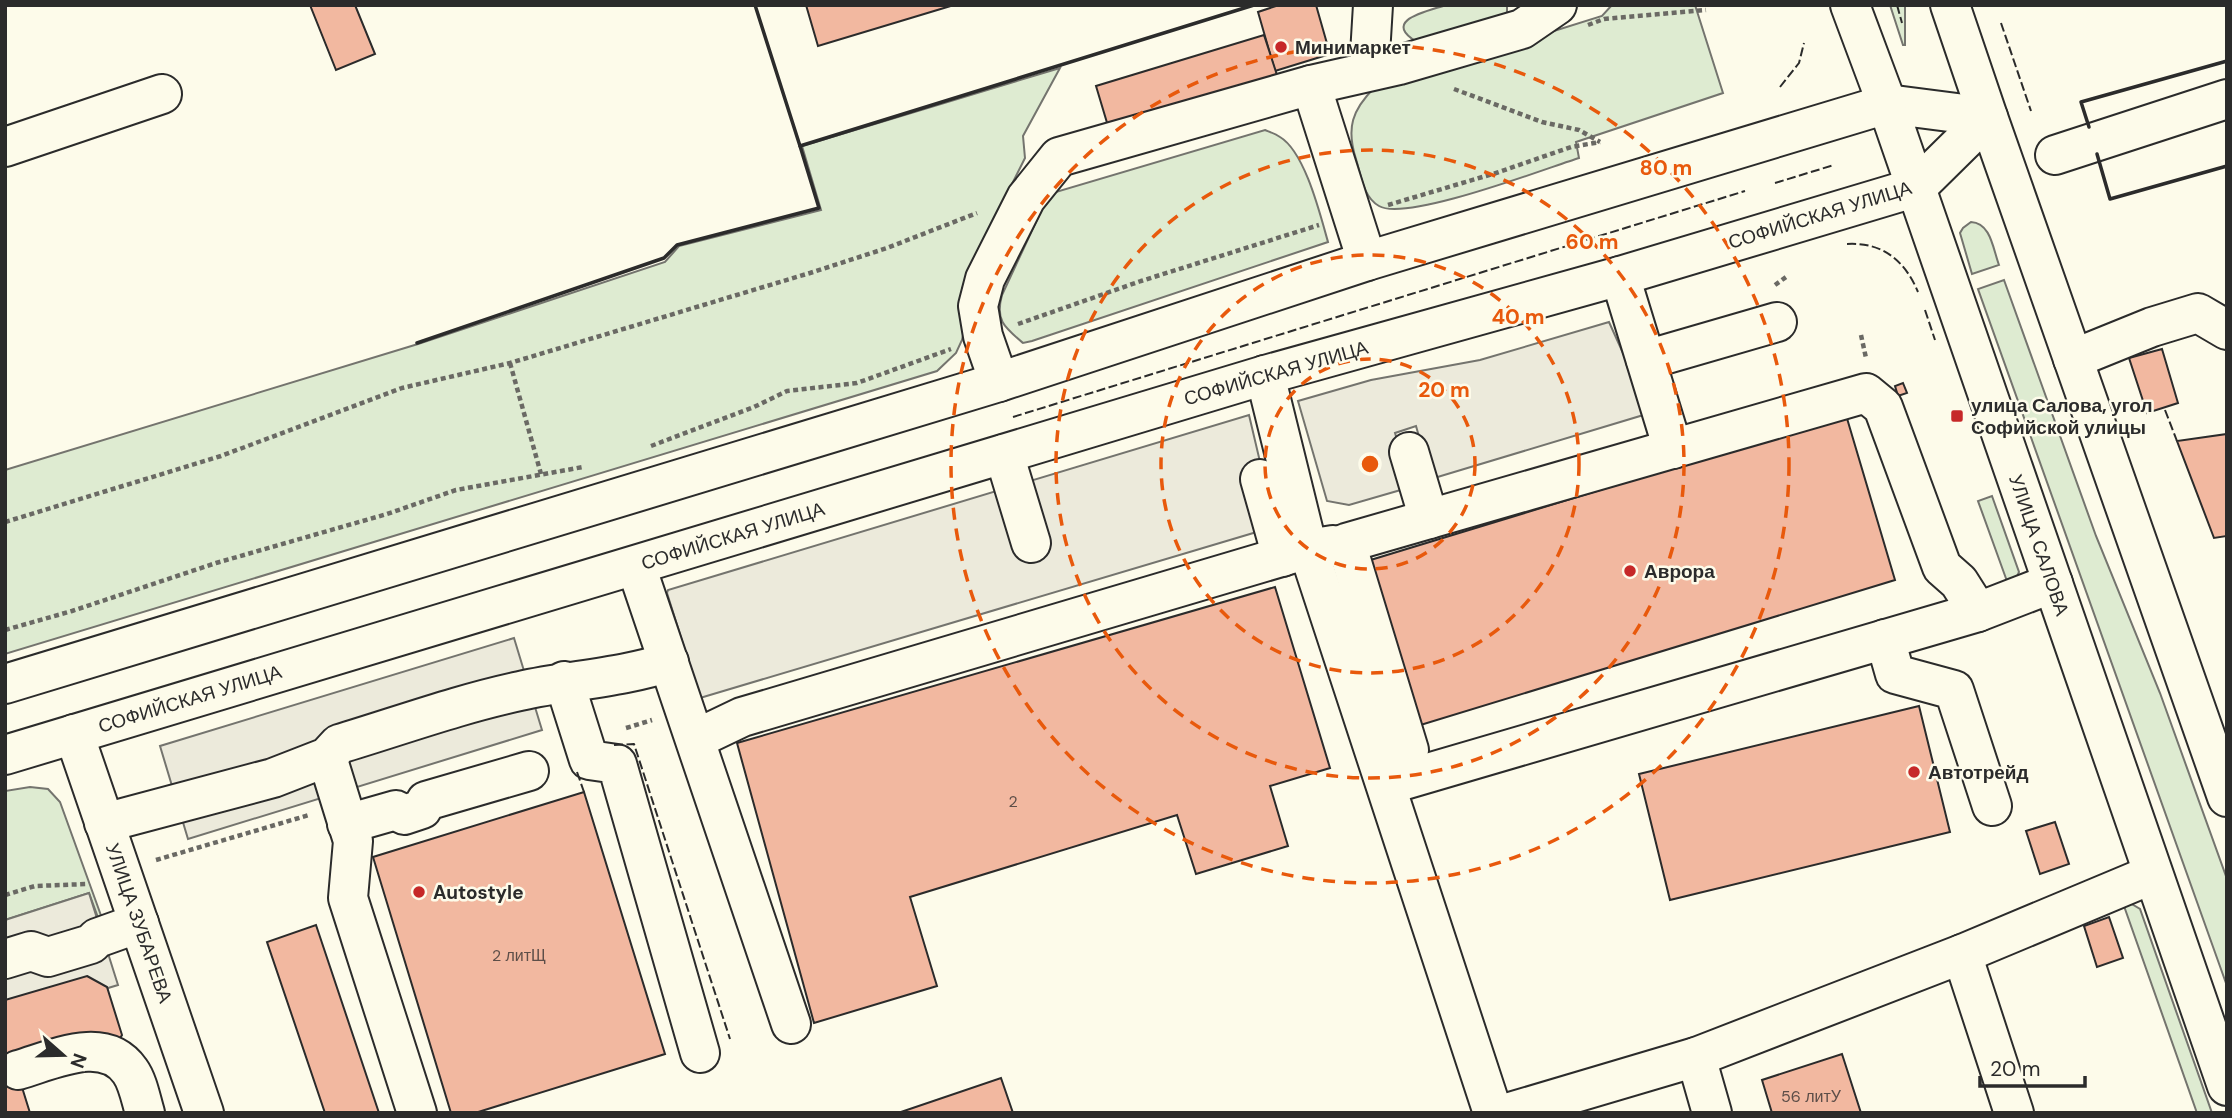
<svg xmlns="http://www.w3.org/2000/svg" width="2232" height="1118" font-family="'DM Sans',sans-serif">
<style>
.green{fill:#deebd1;stroke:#74746e;stroke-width:2}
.parking{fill:#eceadb;stroke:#74746e;stroke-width:2}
.building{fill:#f2b8a0;stroke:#2b2b2b;stroke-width:2}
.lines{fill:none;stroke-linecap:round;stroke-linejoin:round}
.minor-casing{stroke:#2b2b2b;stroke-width:42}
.major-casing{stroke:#2b2b2b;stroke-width:42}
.path{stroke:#6a6964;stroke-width:4.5;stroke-dasharray:5 3.5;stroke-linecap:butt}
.minor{stroke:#fdfbea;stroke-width:38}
.major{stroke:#fdfbea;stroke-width:38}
.fence{stroke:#2b2b2b;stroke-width:2;stroke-dasharray:9 3.5;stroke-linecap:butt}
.wall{stroke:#2b2b2b;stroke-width:3.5}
.ring{fill:none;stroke:#e8590c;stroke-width:3.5;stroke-dasharray:12 9}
.poi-dot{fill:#c62828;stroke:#fdfbea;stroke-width:2.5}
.labels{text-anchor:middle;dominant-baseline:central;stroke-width:5;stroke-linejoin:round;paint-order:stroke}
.number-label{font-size:16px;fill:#5d4e48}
.poi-label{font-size:19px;font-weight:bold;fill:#2b2b2b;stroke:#fdfbea;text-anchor:start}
.street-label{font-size:19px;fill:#2b2b2b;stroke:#fdfbea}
.centre{fill:#e8590c;stroke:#fdfbea;stroke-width:3.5}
.ring-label{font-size:21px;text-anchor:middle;font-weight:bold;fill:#e8590c;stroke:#fdfbea;stroke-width:5;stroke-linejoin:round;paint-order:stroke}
</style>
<rect width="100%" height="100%" fill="#fdfbea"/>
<g class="green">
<path d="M1446,5H1507V13L1500,19L1417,42C1380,20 1429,11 1446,5Z"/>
<path d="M1612,5H1695L1723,93L1576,142L1579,158C1544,169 1406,222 1379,206C1363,197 1361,175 1356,159C1346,128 1352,110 1375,87L1602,16Z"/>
<path d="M1890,5H1905V45H1903Z"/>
<path d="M1060,68L1023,136L1025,158L970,268L962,289L965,327L962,340L956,353L937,371L5,654V470L418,344L665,262L679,246L821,210L802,146Z"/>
<path d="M1265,130C1270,132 1276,134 1280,137C1305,152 1320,214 1328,242L1032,341L1023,343C1004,327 995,320 1002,295L1049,194Z"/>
<path d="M1971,222C1991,223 1993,249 1999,265L1972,274L1960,233L1963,228Z"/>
<path d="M2004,280L2096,536L2160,693L2227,879V986L1978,289Z"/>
<path d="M1992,496L2019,572L2015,581L2008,584L1978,501Z"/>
<path d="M30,787L48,789L60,802L103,921L100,923L89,893L5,920V791Z"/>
<path d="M2130,903L2140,909L2212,1113H2197L2124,906Z"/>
</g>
<g class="parking">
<path d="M1609,322L1650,413L1431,479L1416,426L1395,433L1411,487L1349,505L1327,501L1298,401L1371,380L1480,360Z"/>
<path d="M1249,415L1261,466L1242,472L1260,531L700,698L667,593L668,590Z"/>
<path d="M514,638L542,730L188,839L160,746Z"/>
<path d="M89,893L118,985L5,1019V920Z"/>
</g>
<g class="building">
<path d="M310,5H355L375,54L336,70Z"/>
<path d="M806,5H954L818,46Z"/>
<path d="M1279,5H1316L1330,54L1275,71L1258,12Z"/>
<path d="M1264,35L1277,75L1108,126L1096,86Z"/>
<path d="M2162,349L2178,403L2147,413L2129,358Z"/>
<path d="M1903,383L1907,393L1898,396L1895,386Z"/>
<path d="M1846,415L1895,580L1414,727L1364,562Z"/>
<path d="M2227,434V536L2214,538L2177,441Z"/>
<path d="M1275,587L1330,768L1270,786L1288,846L1196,874L1177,815L910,897L937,986L814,1023L737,743Z"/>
<path d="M1919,706L1950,832L1670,900L1639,774Z"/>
<path d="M584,792L665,1054L475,1113H451L373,857Z"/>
<path d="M2055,822L2069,864L2040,874L2026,831Z"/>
<path d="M2109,917L2123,958L2097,967L2084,926Z"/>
<path d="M316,925L379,1113H325L267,942Z"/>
<path d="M87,976L107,987L122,1035L116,1045L119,1082L103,1067L21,1084L30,1113H5V1000Z"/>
<path d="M1842,1054L1861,1113H1772L1762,1080Z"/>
<path d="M1001,1078L1013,1113H898Z"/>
</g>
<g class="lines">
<defs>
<g id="minor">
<path d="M1369,71L1373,5"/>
<path d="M1311,85L1367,261"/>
<path d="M5,147L162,94"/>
<path d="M2055,155L2227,99"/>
<path d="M1620,276L1673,449"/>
<path d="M2073,359L2152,327L2198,313L2227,330"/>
<path d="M1646,360L1777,322"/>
<path d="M1265,375L1308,549L1493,1113"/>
<path d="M999,382L983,336L978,306L985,279L1026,198L1059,157L1311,85L1399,65L1522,29L1557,5"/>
<path d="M1409,452L1429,519"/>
<path d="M1004,454L1031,543"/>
<path d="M1260,479L1282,557"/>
<path d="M636,566L791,1024"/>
<path d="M1885,639L1895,674L1954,690L1992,806"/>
<path d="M564,681L589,760L617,764L700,1053"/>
<path d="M74,734L204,1113"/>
<path d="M696,739L742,717L1308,549L1333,545"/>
<path d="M1409,750L1346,543L1866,393L1883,407L1942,567L1959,582L1978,612"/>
<path d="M327,757L353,841L348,898L417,1113"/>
<path d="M1387,785L1978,612L2053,583"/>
<path d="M2227,797L1988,117L1887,104L2227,1086"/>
<path d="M104,823L273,778L327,757L339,744C399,726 459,704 520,691C569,680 621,678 669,662"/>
<path d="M347,824L396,810L404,815L422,809L426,801L529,771"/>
<path d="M1962,954L2014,1113"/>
<path d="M5,959L31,951L48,957L91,944L97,938L139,923"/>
<path d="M18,1070C53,1060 104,1034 130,1071C138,1082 141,1100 145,1113"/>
<path d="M1507,1113L1696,1057"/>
<path d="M1712,1113L1696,1057L1962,954L2153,874"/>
</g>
<g id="major">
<path d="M5,684L999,382L1367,261L1887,104L1850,5"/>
<path d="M5,755L1265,375L1620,276L1917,187L1988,117L1950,5"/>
</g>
</defs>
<use href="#minor" class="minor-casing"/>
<use href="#major" class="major-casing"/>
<g class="path">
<path d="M1588,25L1604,19L1706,10"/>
<path d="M1454,89L1542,122L1579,130L1600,142"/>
<path d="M1388,205L1496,173L1571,147L1600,142"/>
<path d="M1775,285L1786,277"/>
<path d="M1018,324L1141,281L1319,225"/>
<path d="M1861,335L1866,358"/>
<path d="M510,363L541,474"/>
<path d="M651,446L754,407L787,391L857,383L951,349"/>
<path d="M5,522L221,456L402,388L510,363L810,273L887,248L977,213"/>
<path d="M5,630L72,611L216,563L387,514L456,490L583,467"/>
<path d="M626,728L652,720"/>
<path d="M156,860L309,815"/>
<path d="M5,895L35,886L88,884"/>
</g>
<use href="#minor" class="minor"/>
<use href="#major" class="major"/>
<g class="fence">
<path d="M1897,5L1902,23"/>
<path d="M2001,23L2031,111"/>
<path d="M1780,87L1799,63L1804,43"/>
<path d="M1775,183L1834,165"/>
<path d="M1847,244C1883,242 1905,261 1918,292"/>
<path d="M1925,310L1935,340"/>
<path d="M2165,410L2177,441"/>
<path d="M1013,417L1745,191"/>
<path d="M614,745L634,744L730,1039"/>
<path d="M577,772L584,792"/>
</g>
<g class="wall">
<path d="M755,5L800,146L1254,5"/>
<path d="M2089,127L2081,102L2227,61"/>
<path d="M2097,154L2110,199L2227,166"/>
<path d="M417,343L664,258L677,245L819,208L800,146"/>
</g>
</g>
<g class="ring">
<circle cx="1370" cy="464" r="105"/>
<circle cx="1370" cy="464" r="209"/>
<circle cx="1370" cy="464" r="314"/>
<circle cx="1370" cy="464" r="419"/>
</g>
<g class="poi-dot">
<circle cx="1281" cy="47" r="7"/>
<rect x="1950" y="409" width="14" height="14" rx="3.5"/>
<circle cx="1630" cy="571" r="7"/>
<circle cx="1914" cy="772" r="7"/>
<circle cx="419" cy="892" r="7"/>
</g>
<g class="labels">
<g class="number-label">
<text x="1013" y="801">2</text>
<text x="519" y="955">2 литЩ</text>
<text x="1811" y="1096">56 литУ</text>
</g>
<g class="poi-label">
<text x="1295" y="47">Минимаркет</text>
<text x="1971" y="405">улица Салова, угол<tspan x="1971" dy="22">Софийской улицы</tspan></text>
<text x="1644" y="571">Аврора</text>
<text x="1928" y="772">Автотрейд</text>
<text x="433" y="892">Autostyle</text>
</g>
<g class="street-label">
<text transform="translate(1820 215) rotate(-17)">СОФИЙСКАЯ УЛИЦА</text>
<text transform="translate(1276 373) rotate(-16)">СОФИЙСКАЯ УЛИЦА</text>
<text transform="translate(733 536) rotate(-17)">СОФИЙСКАЯ УЛИЦА</text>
<text transform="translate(2039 545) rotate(71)">УЛИЦА САЛОВА</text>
<text transform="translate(190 699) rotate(-17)">СОФИЙСКАЯ УЛИЦА</text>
<text transform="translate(139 923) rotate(71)">УЛИЦА ЗУБАРЕВА</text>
</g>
</g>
<circle cx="1370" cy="464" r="10" class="centre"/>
<g class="ring-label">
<text x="1666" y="175">80 m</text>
<text x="1592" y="249">60 m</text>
<text x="1518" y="324">40 m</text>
<text x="1444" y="397">20 m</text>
</g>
<rect width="2232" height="1118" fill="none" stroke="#2b2b2b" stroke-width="14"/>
<g transform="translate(63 1055) rotate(110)" stroke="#fdfbea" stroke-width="5" paint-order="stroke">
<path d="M0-5L12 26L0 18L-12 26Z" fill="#2b2b2b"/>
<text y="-10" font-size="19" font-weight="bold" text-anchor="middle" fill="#2b2b2b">N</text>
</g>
<path d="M1980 1076v10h105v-10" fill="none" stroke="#2b2b2b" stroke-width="3.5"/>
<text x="1990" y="1076" font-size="21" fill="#2b2b2b" stroke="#fdfbea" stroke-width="5" paint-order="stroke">20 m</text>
</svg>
